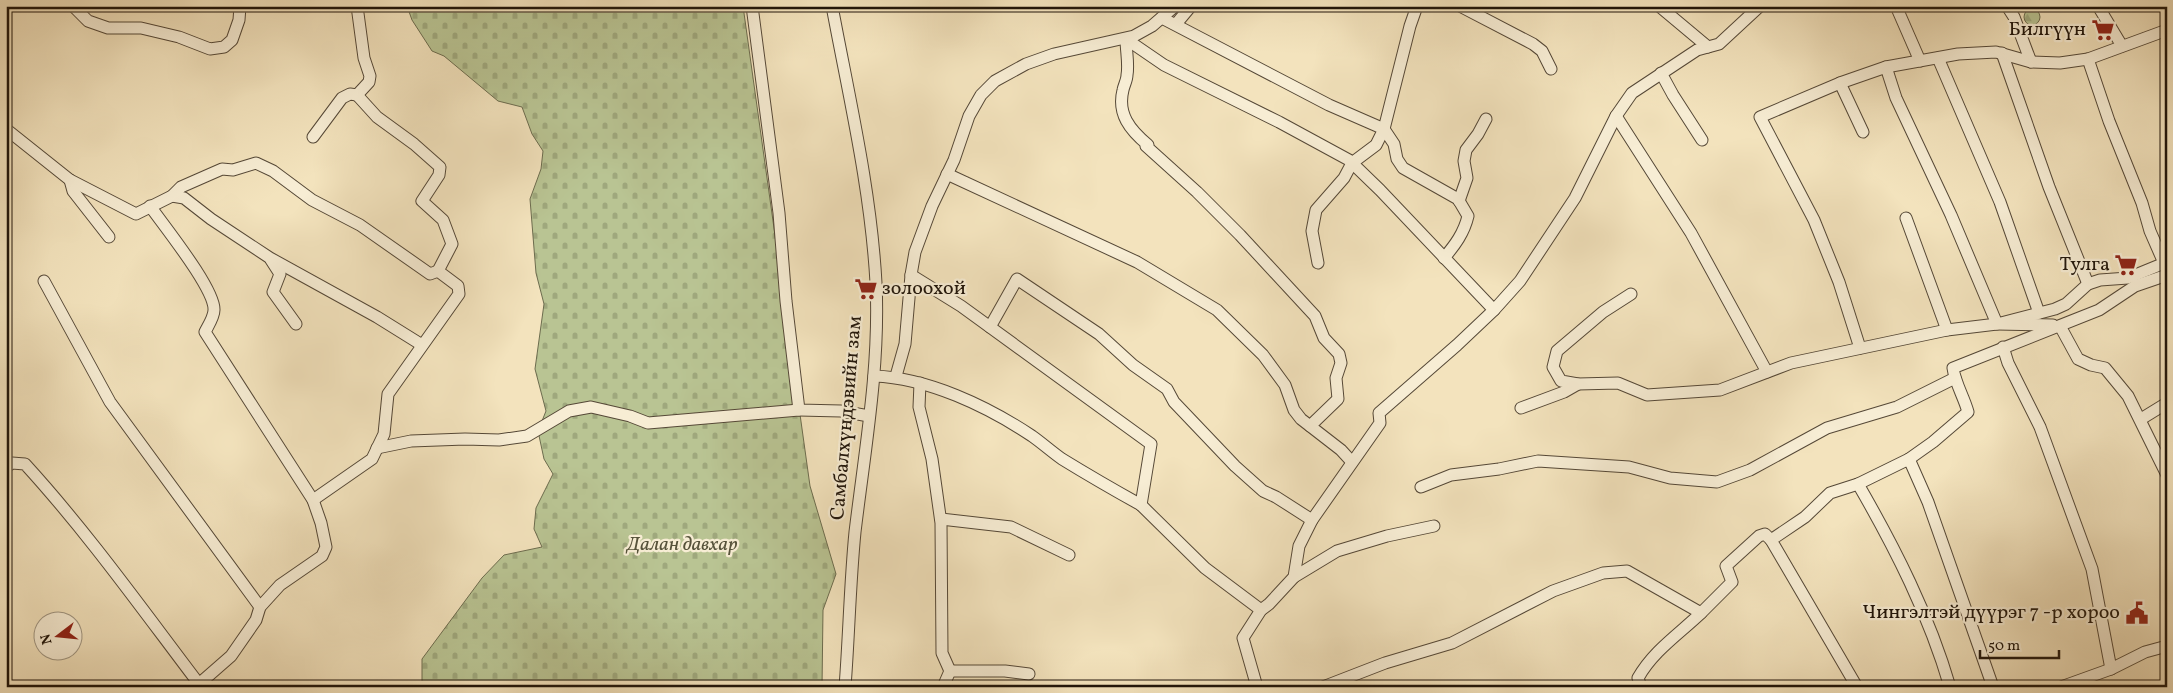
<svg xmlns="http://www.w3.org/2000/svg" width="2173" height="693" font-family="Vollkorn,serif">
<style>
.forest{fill:url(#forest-firs);stroke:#6c6c4e}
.cemetery{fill:url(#cemetery-stones);stroke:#6c6c4e}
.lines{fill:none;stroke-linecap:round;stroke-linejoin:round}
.minor-casing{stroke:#554837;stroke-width:13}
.minor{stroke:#f7edd4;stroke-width:11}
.labels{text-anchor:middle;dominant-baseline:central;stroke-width:4.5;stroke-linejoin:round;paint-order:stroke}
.poi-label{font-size:20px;fill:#20150a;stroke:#f7edd4;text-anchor:end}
.street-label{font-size:20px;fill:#20150a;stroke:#f7edd4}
.park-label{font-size:20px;font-style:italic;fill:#56523a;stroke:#f7edd4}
</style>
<defs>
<pattern id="forest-firs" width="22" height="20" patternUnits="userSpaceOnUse" patternTransform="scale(1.25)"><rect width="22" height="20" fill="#b9c493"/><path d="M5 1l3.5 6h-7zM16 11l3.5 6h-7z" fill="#9fa87d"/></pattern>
<pattern id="cemetery-stones" width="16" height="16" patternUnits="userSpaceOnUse" patternTransform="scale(1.25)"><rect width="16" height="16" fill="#b9c493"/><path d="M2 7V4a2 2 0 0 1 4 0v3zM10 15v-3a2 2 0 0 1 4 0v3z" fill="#9fa87d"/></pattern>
</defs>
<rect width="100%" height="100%" fill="#f3e3bd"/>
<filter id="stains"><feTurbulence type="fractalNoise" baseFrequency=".004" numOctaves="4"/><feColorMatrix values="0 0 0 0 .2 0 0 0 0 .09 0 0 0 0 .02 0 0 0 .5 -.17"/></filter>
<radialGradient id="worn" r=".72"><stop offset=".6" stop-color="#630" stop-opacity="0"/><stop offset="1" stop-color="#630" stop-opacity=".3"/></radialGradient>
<circle class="forest" cx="2032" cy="17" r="8"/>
<path class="cemetery" d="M407,6H743L810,486L836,574L823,610L822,687H422V659L482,578L504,555L542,547L534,529L536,508L553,474L544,459L538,431L546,411L535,369L544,304L536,273L530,199L541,169L543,151L532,134L522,107L498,101L444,56L432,51L412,20Z"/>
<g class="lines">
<defs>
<g id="minor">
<path d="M73,6L88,21L108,28H141L179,37L210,49L224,47L232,40L239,20L240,6"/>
<path d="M752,6L779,213L786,301L799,410L841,411L869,416"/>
<path d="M832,6C849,97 871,190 876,283C880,366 865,449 855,532C850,583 849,635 845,687"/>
<path d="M1460,6L1533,44L1542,51L1551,69"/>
<path d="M1659,6L1708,47"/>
<path d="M1896,6L1920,61"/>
<path d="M2007,6L2014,17L2031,62"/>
<path d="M2098,6L2122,46"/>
<path d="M1162,18L1329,105L1384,129L1410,26L1417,6"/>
<path d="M1176,24L1191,6"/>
<path d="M1126,39C1126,51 1129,64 1127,75C1127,80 1124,85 1123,90C1117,114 1130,130 1148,145L1146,146L1197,192L1240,235L1315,316L1324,338L1339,354L1341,363L1336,378L1338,399L1310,426"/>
<path d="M1126,39L1164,65L1279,122L1349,160L1380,190L1494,310"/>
<path d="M2002,53L2049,187L2088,284"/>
<path d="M1938,58L2000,202L2039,313"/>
<path d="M2088,59L2109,121L2142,203L2150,231L2164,263"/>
<path d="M1886,67L1896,98L1951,215L1997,324L2053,325"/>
<path d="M1661,73L1673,95L1702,140"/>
<path d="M1840,83L1863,132"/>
<path d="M1616,116L1691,233L1767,372"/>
<path d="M6,129L70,180L136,214L172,196L181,187L222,169L233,170L256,163L273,171L312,200L360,225L430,274L438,271"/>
<path d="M1384,129L1394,144L1397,159L1403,168L1458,199L1468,216C1464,233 1455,245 1444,258"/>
<path d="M313,137L342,98L350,94L357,95L369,82L370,76L364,58L357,6"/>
<path d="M947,174L1137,262L1217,310L1263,355L1285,385L1294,410L1301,419L1341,450L1352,462"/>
<path d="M70,180L73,191L109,237"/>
<path d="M172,196L184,198L211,219L270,258L377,317L422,345"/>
<path d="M1459,201L1467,178L1464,161L1466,150L1478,134L1486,119"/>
<path d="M150,206C164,226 215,289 214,310C214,317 208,326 205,332L313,500L321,523L326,547L322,556L280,585L260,607L256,620L231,656L199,684L200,687"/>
<path d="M1906,218L1947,330"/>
<path d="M271,260L280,274L273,292L296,324"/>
<path d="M1318,263L1312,231L1316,210L1344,178L1352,163L1376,145L1384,129"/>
<path d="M911,275L961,306L1151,444L1141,505L1205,568L1261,610"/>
<path d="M44,281L110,402L260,607"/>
<path d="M1631,294L1603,312L1557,351L1553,367L1561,381L1578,384L1618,383L1647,395L1720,390L1791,363L1947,330L1997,324L2055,309L2066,304L2088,284L2100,280L2128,278L2167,262"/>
<path d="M2060,326L2078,359L2091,365L2105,368L2128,396L2167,475"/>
<path d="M990,327L1017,279L1099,334L1133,365L1167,389L1174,402L1235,466L1263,491L1276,497L1312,520"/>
<path d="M2003,347L2008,363L2040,427L2092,569L2111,669"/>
<path d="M1860,348L1839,282L1814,220L1760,117L1840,83L1886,67L1958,54L1996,52L2031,62L2060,63L2088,59L2167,30"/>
<path d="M874,376C928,378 987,406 1032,436C1042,443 1052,452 1062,459C1088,475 1114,490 1141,505"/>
<path d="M896,376L905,344L911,275L915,252L932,206L954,160L969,116L981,95L995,81L1026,64L1054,54L1134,36L1152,26L1175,6"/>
<path d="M920,383L919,407L932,459L941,523L942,653L950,671L943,687"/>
<path d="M1521,408L1564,392L1578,384"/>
<path d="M2141,419L2167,403"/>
<path d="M377,448L411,441L465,439L499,440L527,436L569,411L591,407L630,416L648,423L799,410"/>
<path d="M1909,459L1933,442L1968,412C1964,397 1955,383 1953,368L2099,310L2135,286L2167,275"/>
<path d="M6,467L12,463L25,464C88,533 142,609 199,684"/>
<path d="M1421,487L1451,475L1499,469L1538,461L1629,467L1670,478L1717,482L1750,470L1827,428L1897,407L1955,378"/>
<path d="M313,500L372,459L384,434L388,394L459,294L458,286L438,271L452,244L443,220L422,201L439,175L440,167L414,144L377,117L357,95"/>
<path d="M941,519L1011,527L1069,555"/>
<path d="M1294,577L1337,551L1387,536L1434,526"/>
<path d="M950,671H1005L1029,674"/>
<path d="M1257,687L1243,638L1261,610L1269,604L1294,577L1299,546L1312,520L1380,423L1379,413L1457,345L1494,310L1520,281L1575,198L1616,116L1632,93L1697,50L1719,44L1760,6"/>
<path d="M1323,687L1385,663L1452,643L1553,591L1603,573L1627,571L1701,613L1732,582L1726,566L1759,536L1765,534L1771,540"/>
<path d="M1641,687L1638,678C1653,651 1679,634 1701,613"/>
<path d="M1857,687L1771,540L1805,517L1830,493L1858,484"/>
<path d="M1950,687C1929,615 1895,548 1858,484L1909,459L1928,502L1993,687"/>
<path d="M2061,687L2111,669L2145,652L2167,646"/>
</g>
</defs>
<use href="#minor" class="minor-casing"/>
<use href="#minor" class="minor"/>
</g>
<defs>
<symbol id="supermarket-bare" viewBox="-9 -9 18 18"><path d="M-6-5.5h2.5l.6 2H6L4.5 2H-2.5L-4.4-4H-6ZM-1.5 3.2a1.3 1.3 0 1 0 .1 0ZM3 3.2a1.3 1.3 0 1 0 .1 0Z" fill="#8f2418" stroke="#f7edd4" stroke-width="2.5" paint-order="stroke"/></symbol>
<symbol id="civic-bare" viewBox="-9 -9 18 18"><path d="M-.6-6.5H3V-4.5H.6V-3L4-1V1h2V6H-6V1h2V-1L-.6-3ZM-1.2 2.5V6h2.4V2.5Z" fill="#8f2418" stroke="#f7edd4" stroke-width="2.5" paint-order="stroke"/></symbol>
</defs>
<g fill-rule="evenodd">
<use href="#supermarket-bare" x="2087" y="14" width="32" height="32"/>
<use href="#supermarket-bare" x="2110" y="249" width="32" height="32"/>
<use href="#supermarket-bare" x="850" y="273" width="32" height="32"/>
<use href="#civic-bare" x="2121" y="597" width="32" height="32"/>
</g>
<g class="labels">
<g class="poi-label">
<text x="2086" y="30">Билгүүн</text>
<text x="2110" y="265">Тулга</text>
<text x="882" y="289" text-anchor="start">золоохой</text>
<text x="2120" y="613">Чингэлтэй дүүрэг 7 -р хороо</text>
</g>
<g class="street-label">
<text transform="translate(847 418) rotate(-85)">Самбалхүндэвийн зам</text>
</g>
<g class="park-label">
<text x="682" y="545">Далан давхар</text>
</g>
</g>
<rect width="2173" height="693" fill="none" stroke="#f3e3bd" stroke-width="25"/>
<rect x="8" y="8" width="2158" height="678" fill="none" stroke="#20150a" stroke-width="2.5"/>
<rect x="12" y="12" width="2148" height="668" fill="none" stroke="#20150a"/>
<g transform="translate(58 636) rotate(254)"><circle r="24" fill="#f7edd4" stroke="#a19783"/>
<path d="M0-4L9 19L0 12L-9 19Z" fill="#8f2418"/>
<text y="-8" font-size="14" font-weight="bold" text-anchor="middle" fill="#20150a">N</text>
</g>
<path d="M1980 650v8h79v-8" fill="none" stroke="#20150a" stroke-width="2.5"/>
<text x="1988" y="650" font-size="15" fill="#20150a" stroke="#f7edd4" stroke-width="4" paint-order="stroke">50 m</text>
<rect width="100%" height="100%" filter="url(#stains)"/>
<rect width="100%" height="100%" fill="url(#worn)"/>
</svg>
